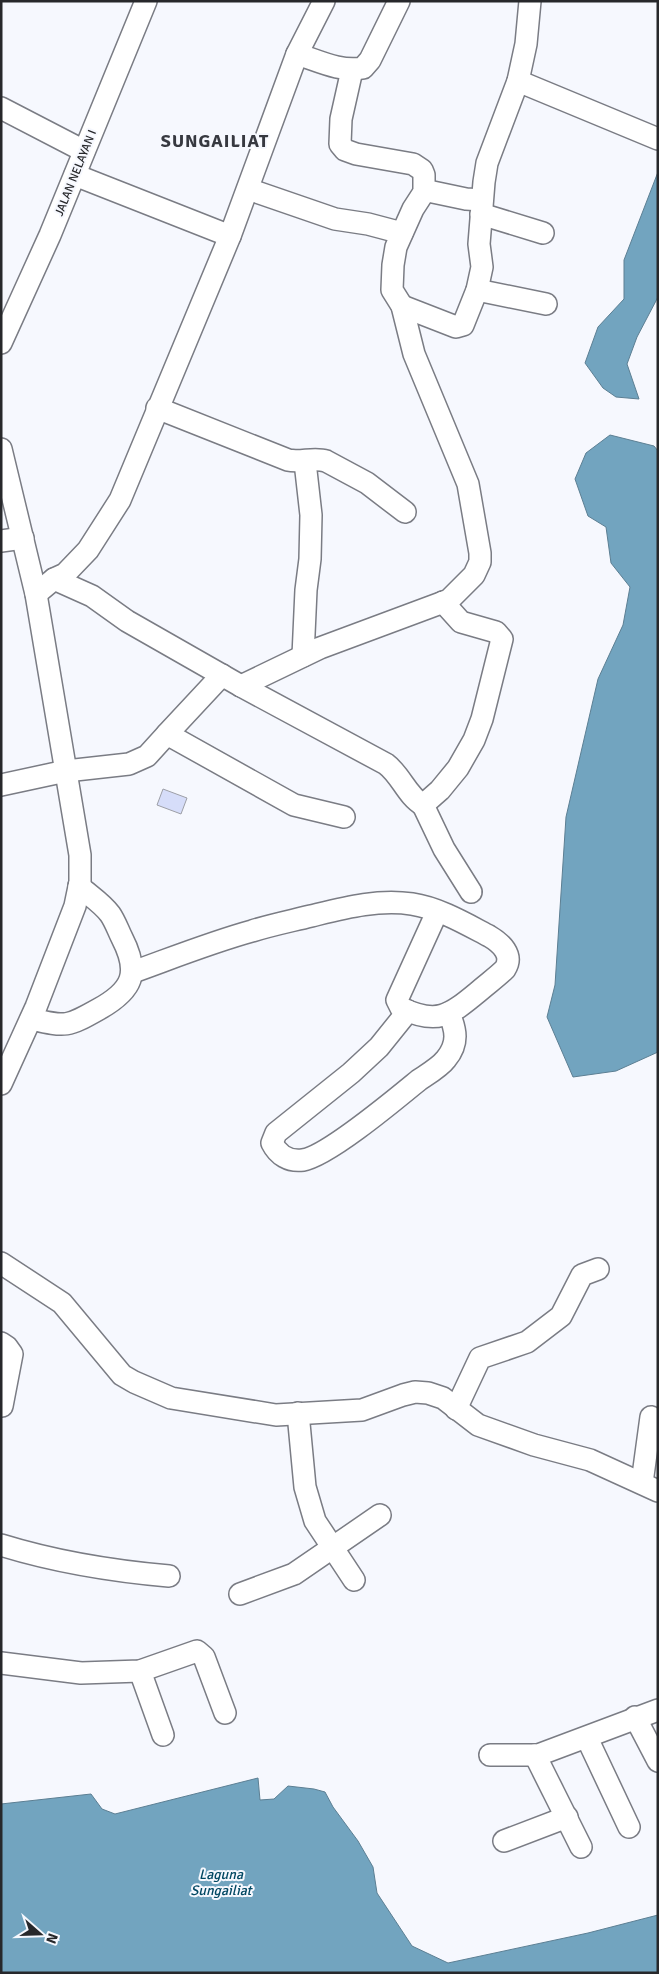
<svg xmlns="http://www.w3.org/2000/svg" width="659" height="1974" font-family="Signika,sans-serif">
<style>
.water{fill:#72a4bf;stroke:#5c7f93}
.building{fill:#d6ddf9;stroke:#9d9fa7}
.lines{fill:none;stroke-linecap:round;stroke-linejoin:round}
.minor-casing{stroke:#7a7c84;stroke-width:24}
.minor{stroke:#fff;stroke-width:21}
.labels{text-anchor:middle;dominant-baseline:central;stroke-width:4;stroke-linejoin:round;paint-order:stroke}
.street-label{font-size:12px;fill:#27282b;stroke:#f6f8fe}
.water-label{font-size:14px;font-style:italic;fill:#004762;stroke:#f6f8fe}
.district-label{font-size:18px;font-weight:bold;letter-spacing:1px;fill:#373940;stroke:#f6f8fe}
</style>
<rect width="100%" height="100%" fill="#f6f8fe"/>
<g class="water">
<path d="M658,172V297L637,337L627,364L639,399L616,397L603,388L585,363L598,327L624,299V260Z"/>
<path d="M610,435L654,446L658,451V1052L616,1071L573,1077L547,1017L555,985L566,817L598,679L623,625L630,587L611,563L606,527L588,516L575,479L586,453Z"/>
<path d="M258,1778L260,1800L274,1799L288,1786L314,1789L325,1792L333,1807L358,1841L373,1867L377,1893L412,1946L448,1963L588,1933L658,1915V1973H1V1804L91,1794L102,1809L115,1814Z"/>
</g>
<path class="building" d="M163,789L187,798L181,814L157,805Z"/>
<g class="lines">
<defs>
<g id="minor">
<path d="M297,54C319,61 340,72 363,68L370,60L399,1"/>
<path d="M518,81L658,139"/>
<path d="M1,108L84,151"/>
<path d="M75,175L230,236"/>
<path d="M248,189L335,219L368,224L402,233"/>
<path d="M424,192L428,191L466,199L482,200"/>
<path d="M481,214L543,233"/>
<path d="M477,290L546,304"/>
<path d="M402,306L456,327L463,325L477,290L482,267L479,244L484,182L487,163L518,81L526,44L530,1"/>
<path d="M1,343L50,235L146,1"/>
<path d="M157,408L288,460C300,463 314,457 326,461L367,483L405,512"/>
<path d="M1,449L36,594L80,855V882L75,906L36,1007L1,1084"/>
<path d="M1,541L23,538"/>
<path d="M54,579L92,596L127,621L241,686L386,764C401,775 407,796 423,805L440,790L458,768L474,740L482,719L502,639L496,632L461,622L443,602"/>
<path d="M36,594L54,579L65,574L88,550L120,500L230,236L297,54L324,1"/>
<path d="M303,656L306,590L310,559L311,515L305,462"/>
<path d="M241,686L320,648L449,600L474,575L480,562V553L468,484L414,354L402,306L392,290L393,265L396,247L413,209L424,192V175L422,170L413,164L356,154L345,150L340,144L341,119L352,70"/>
<path d="M167,734L222,675"/>
<path d="M1,785L66,771L129,764L147,756L167,734L294,805L344,817"/>
<path d="M423,805L444,849L471,892"/>
<path d="M133,972C172,958 212,942 252,931C271,925 291,921 311,916C344,908 377,899 412,904C439,908 466,924 489,936C501,943 514,955 505,969C497,977 487,984 478,992C449,1016 437,1025 401,1008L397,1000L437,912"/>
<path d="M408,1011L379,1047L351,1073L276,1133L272,1143C278,1155 289,1162 303,1160C328,1156 397,1098 419,1080C428,1074 440,1067 446,1059C459,1043 456,1030 449,1013"/>
<path d="M31,1019C67,1027 67,1027 99,1009C133,990 140,973 122,938C118,930 115,921 110,914C102,903 89,895 79,886"/>
<path d="M1,1263L62,1303L122,1375L134,1382L171,1398L276,1415L362,1410L403,1395L415,1392L428,1393L443,1398L478,1425L534,1445L590,1460L658,1491"/>
<path d="M1,1343L7,1347L12,1354L2,1406"/>
<path d="M456,1409L480,1358L527,1342L561,1316L582,1275L598,1269"/>
<path d="M298,1413L305,1487L315,1521L354,1580"/>
<path d="M642,1483L651,1417"/>
<path d="M1,1545C56,1562 112,1571 169,1576"/>
<path d="M240,1594L294,1574L380,1515"/>
<path d="M1,1663L81,1673L140,1671L197,1651L204,1657L225,1713"/>
<path d="M140,1671L163,1735"/>
<path d="M635,1717L658,1761"/>
<path d="M587,1738L629,1827"/>
<path d="M490,1755H538L658,1710"/>
<path d="M535,1755L581,1847"/>
<path d="M504,1841L567,1817"/>
</g>
</defs>
<use href="#minor" class="minor-casing"/>
<use href="#minor" class="minor"/>
</g>
<g class="labels">
<g class="street-label">
<text transform="translate(76 173) rotate(-68)">JALAN NELAYAN I</text>
</g>
<g class="water-label">
<text x="221" y="1874">Laguna<tspan x="221" dy="16">Sungailiat</tspan></text>
</g>
<g class="district-label">
<text x="215" y="141">SUNGAILIAT</text>
</g>
</g>
<rect width="659" height="1974" fill="none" stroke="#27282b" stroke-width="5"/>
<g transform="translate(40 1934) rotate(110)" stroke="#f6f8fe" stroke-width="4" paint-order="stroke">
<path d="M0-4L9 19L0 12L-9 19Z" fill="#27282b"/>
<text y="-8" font-size="14" font-weight="bold" text-anchor="middle" fill="#27282b">N</text>
</g>
</svg>
